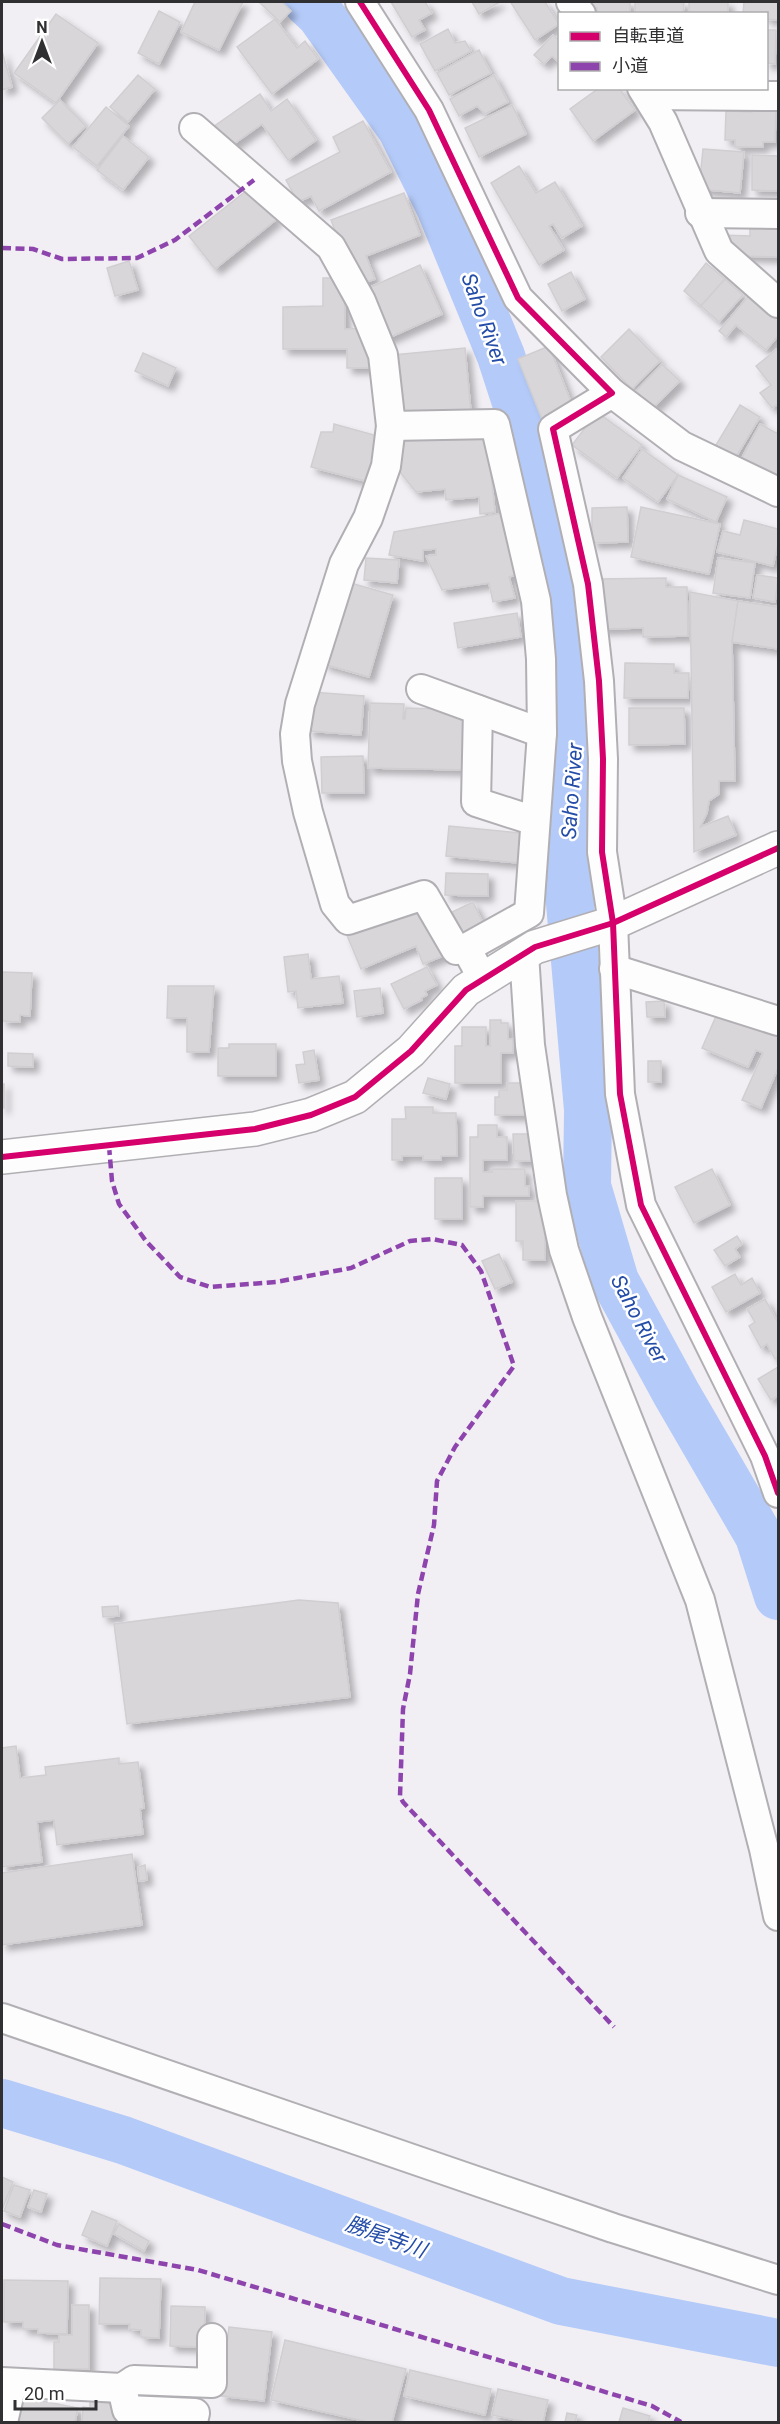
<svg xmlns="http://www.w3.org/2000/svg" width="780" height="2424" font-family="Roboto,'Noto Sans JP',sans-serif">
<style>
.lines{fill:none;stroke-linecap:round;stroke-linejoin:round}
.river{stroke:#b4caf8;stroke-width:48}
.building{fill:#d9d6da;stroke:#d1ced1;stroke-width:1.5;filter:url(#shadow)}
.street-casing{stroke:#b1afb3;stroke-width:32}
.secondary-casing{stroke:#b1afb3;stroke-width:36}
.street{stroke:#fdfdfd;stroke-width:28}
.secondary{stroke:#fdfdfd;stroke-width:33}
.quiet{stroke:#8e44ad;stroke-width:4.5;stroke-dasharray:9 4.5;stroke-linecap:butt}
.cycleway-casing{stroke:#fff;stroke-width:10}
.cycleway{stroke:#d6006c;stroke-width:6}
.labels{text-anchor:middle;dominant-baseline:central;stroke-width:5;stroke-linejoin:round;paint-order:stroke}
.water-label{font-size:21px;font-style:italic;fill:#244da8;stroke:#fff}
</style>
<defs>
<filter id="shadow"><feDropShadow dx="5.5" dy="5.5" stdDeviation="3" flood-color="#0004"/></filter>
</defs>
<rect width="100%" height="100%" fill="#f2eff4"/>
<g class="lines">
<g class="river">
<path d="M307,2L320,14L401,128L440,207L501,356L527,436L571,604L577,668V726L567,869L588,1110L587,1186L615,1281L676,1393L759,1536L778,1596"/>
<path d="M2,2103L123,2140L561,2301L778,2343"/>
</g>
</g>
<g class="building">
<path d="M195,2H243L219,50L181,32Z"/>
<path d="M259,2H282L291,11L280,22Z"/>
<path d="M391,2H425L432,13L419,20L425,30L412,37Z"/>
<path d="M472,2H500L479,14Z"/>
<path d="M514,2H545L559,24L535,40L511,3Z"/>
<path d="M585,2H630V14H597V8L585,7Z"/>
<path d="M635,2H684L683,14H635Z"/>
<rect x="689" y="2" width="39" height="12"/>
<path d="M744,2H778V20L766,19V14H743Z"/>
<path d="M159,11L180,22L159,64L138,53Z"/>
<path d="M56,14L98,43L56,103L14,73Z"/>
<path d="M275,19L297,48L305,41L318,59L272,94L237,47Z"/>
<path d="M448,29L455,43L465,41L471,51L435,71L420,44Z"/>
<path d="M766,30H776L775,64L766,63Z"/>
<path d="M553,35L560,41V63L552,56L544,64L534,55Z"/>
<path d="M479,50L491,73L449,95L437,73Z"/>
<path d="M2,51L12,87L2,90Z"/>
<path d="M138,75L155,89L128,122L110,107Z"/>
<path d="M494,75L508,102L485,114L477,106L459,116L450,99Z"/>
<path d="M599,88H619L635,110L593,141L570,109Z"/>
<path d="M260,94L271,111L287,99L316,140L288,160L262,124L228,148L213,127Z"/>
<path d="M60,100L86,126L68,144L42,118Z"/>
<path d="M752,101H776L775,142H763V147H735V140H725L726,111L752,112Z"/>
<path d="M512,105L526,134L479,157L465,128Z"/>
<path d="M106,107L129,126L97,166L73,147Z"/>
<path d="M363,121L391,172L319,211L311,196L298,202L286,180L340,152L333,137Z"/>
<path d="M123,136L149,157L123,190L97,170Z"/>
<path d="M703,149L744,152L740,193L699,189Z"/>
<path d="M752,155L778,156V191L752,190Z"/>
<path d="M519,166L536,193L555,182L582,226L562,238L553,224L549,226L564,250L539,265L491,183Z"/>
<path d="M251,187L277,219L215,269L189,236Z"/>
<path d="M404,193L420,235L366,256L375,279L356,286L331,220Z"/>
<path d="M750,223L778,224V257L740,256L722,235L750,236Z"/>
<path d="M129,261L138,290L115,296L107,268Z"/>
<path d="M706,263L725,279L701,306L684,291Z"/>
<path d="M420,265L442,314L384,340L362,291Z"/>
<path d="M571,272L585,299L562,311L548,284Z"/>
<path d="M323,278H344L345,329L373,328V368H347V349H283V307L323,306Z"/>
<path d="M725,279L743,295L719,322L701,306Z"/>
<path d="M751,293L778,316V336L766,350L736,325L726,337L719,331Z"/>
<path d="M629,329L660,361L632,389L601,357Z"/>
<path d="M549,346L573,407L542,419L518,359Z"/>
<path d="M465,348L471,412L399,419L393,355Z"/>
<path d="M778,348V404L772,408L760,393L771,385L756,366Z"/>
<path d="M143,353L176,368L168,386L135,371Z"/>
<path d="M662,364L680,381L653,408L636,391Z"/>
<path d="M740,405L760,417L733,462L713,450Z"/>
<path d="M597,412L642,445L617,478L572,445Z"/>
<path d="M334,424L381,437L369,482L311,467L321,432H333Z"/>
<path d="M760,424L778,434V483L738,465Z"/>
<path d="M486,426L495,512L480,514L479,497L446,500L445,489L416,492L399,471L395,435Z"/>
<path d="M642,449L678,475L658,502L623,478Z"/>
<path d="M678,475L727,497L716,522L667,499Z"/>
<path d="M627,507L628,542L592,543V508Z"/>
<path d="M641,507L720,524L709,574L631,557Z"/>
<path d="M509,512L519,574L509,577L515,598L493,602L489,583L442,590L426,556L436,555V549L423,550V561L389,555L394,532Z"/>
<path d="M744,520L778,529V544L773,566L717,552L723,531L740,535Z"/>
<path d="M366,558L399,560L397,583L364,580Z"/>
<path d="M718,558L755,563L750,598L713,593Z"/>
<path d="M757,575L778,578L775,602L753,598Z"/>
<path d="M666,578V587H687L688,636L643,637V628L600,629L599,579Z"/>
<path d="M347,582L393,595L369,677L323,664Z"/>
<path d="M690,592L738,601L732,642L735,781H719V794L709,801L707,813L700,827L728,816L736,835L694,852Z"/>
<path d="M738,601L778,607V649L732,642Z"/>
<path d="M517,613L521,637L458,648L454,623Z"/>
<path d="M625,663L674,664V673H689L688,698H624Z"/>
<path d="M311,692L364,696L361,735L308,731Z"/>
<path d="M370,703L404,704L403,719H405L406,708L472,710L470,770L368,768Z"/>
<path d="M629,708H684L685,744L629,745Z"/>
<path d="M363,756L364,793H322L321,757Z"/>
<path d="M449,826L520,833L518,863L446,856Z"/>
<path d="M446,873L488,874V896L445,895Z"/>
<path d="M425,900L448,954L423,964L416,946L361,969L346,933Z"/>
<path d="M473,902L485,927L455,941L449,930L459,925L452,912Z"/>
<path d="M308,954L311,979L339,976L343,1003L298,1008L296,991L288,992L284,957Z"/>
<path d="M427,967L437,985L425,991L427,995L421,998L422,1000L404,1009L391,984Z"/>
<path d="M2,972L32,973L30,1016L20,1015V1022L2,1021Z"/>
<path d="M168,986H214L209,1052H187V1018H167Z"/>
<path d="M380,988L383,1013L357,1017L354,991Z"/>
<path d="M664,1001L665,1017H647L646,1002Z"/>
<path d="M720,1007L778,1033V1068L761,1108L742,1100L763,1053L756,1050L748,1067L702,1048Z"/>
<path d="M490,1020H501V1023H508V1039H513V1053H501V1083H455V1046H462V1027H486V1046H490Z"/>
<path d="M229,1044H276V1076H218V1048H229Z"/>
<path d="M314,1050L319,1080L299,1083L296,1065L305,1064L303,1052Z"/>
<path d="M8,1053L33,1054V1067L8,1066Z"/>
<rect x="648" y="1061" width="13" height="21"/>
<path d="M428,1078L450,1084L446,1099L423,1093Z"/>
<path d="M507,1083H526V1115H495V1097H499V1090H507Z"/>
<rect x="2" y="1084" width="2" height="24"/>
<path d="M405,1107H433V1113H456L457,1156H441V1160H423V1156H402V1160H392V1119H406Z"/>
<path d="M478,1125H497V1137H507V1160H483V1172H492V1169H525V1186H529V1196H483V1207H470V1137H478Z"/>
<path d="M513,1134H534L535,1157H531V1161H514Z"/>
<path d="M712,1169L730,1205L694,1223L675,1187Z"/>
<rect x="435" y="1178" width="27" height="41"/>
<path d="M516,1201H545V1260H523V1241H516Z"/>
<path d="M737,1236L742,1244L735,1249L740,1257L725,1266L714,1250Z"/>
<path d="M499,1254L512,1282L495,1289L482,1261Z"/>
<path d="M735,1274L741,1285L752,1278L760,1293L726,1312L712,1287Z"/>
<path d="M765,1299L778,1323V1357L775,1359L767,1344L761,1348L749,1326L755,1322L747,1309Z"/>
<path d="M778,1367V1396L771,1400L758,1379Z"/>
<path d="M299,1600L338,1603L350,1697L127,1724L114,1624Z"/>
<path d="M118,1606L119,1616L103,1617L102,1607Z"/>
<path d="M16,1746L20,1778L46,1775L45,1767L119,1758V1764L138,1762L144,1808L140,1809L143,1834L57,1845L54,1820L37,1822L42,1862L2,1867V1748Z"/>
<path d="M132,1854L142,1925L2,1945V1873Z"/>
<path d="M145,1865L147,1880L139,1881L138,1867Z"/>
<path d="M2,2177L13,2182L2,2210Z"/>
<path d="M14,2185L30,2190L20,2217L4,2211Z"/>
<path d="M34,2190L47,2194L41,2212L28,2207Z"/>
<path d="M92,2211L117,2221L107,2246L82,2235Z"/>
<path d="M119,2224L149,2241L144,2251L114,2234Z"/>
<path d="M100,2278L161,2279L159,2338L141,2337V2330L129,2329L130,2324H99Z"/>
<path d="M4,2280L68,2281L67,2334L38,2333V2329H23V2322H4Z"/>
<path d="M72,2305H89V2369H54V2342H59V2335H72Z"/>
<path d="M171,2306L205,2307L204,2347L170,2346Z"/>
<path d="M229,2327L272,2332L264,2401L221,2396Z"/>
<path d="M285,2340L406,2369L392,2422H368L271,2400Z"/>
<path d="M410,2370L491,2389L485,2415L404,2396Z"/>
<path d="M498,2389L548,2400L543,2422H526L492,2415Z"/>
<path d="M17,2396L78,2408L75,2422H11Z"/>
<path d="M90,2401L120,2405L128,2422H82L83,2407L90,2408Z"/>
<path d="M623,2408L650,2416L648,2422H619Z"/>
<path d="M567,2413L577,2415L575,2422H565Z"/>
</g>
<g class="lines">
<defs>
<g id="street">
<path d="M360,2L429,110L518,298L612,393L553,429L588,584L599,681L603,759L602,852L613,923L620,1094L641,1205L765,1456L778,1493"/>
<path d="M571,2L581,14"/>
<path d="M642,88L663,122L719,251L778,303"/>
<path d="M647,95L778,96"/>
<path d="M194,128L331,247L361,301L383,355L391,426L495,424L536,601L541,659L542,733L529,913L466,948L483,979"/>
<path d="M700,213L778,214"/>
<path d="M612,393L682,446L778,492"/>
<path d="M391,426L386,466L368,518L344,564L300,704L295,734L297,761L308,812L335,904L348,920L424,895L456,950L466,948"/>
<path d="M421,689L542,733"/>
<path d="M478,710L476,802L535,821"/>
<path d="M524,954L530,1045L552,1195L564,1250L587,1317L700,1600L764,1849L778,1916"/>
<path d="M614,969L778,1021"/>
<path d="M2,2018L613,2228L778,2280"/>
<path d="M2,2382L122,2388L134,2380L212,2383V2338"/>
<path d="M122,2388L127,2410L195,2413L193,2422"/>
<path d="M3,2422L12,2383"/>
</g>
<path id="secondary" d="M2,1157L255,1129L311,1115L355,1097L411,1051L466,990L535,947L613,923L778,848"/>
</defs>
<use href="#street" class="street-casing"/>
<use href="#secondary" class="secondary-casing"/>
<use href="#street" class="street"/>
<use href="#secondary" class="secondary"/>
<g class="quiet">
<path d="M2,248L33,249L62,259L137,258L175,240L254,180"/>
<path d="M109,1146L112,1181L119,1204L146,1241L180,1277L210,1287L276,1282L351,1268L410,1241L432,1239L462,1245L481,1271L514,1366L455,1447L437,1481L434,1525L418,1594L410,1674L403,1709L400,1796L403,1802L614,2027"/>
<path d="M2,2224L57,2245L198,2270L652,2406L681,2422"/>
</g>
<defs>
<g id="cycleway">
<path d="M360,2L429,110L518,298L612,393L553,429L588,584L599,681L603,759L602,852L613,923L620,1094L641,1205L765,1456L778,1493"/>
<path d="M2,1157L255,1129L311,1115L355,1097L411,1051L466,990L535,947L613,923L778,848"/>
</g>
</defs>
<use href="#cycleway" class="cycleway-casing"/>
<use href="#cycleway" class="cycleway"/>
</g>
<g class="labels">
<g class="water-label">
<text transform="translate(484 319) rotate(70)">Saho River</text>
<text transform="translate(572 791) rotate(-86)">Saho River</text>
<text transform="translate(639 1319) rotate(62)">Saho River</text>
<text transform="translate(386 2237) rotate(20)">勝尾寺川</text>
</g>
</g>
<rect width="780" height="2424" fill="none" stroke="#302f31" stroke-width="6"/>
<rect x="558" y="12" width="210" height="78" fill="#ffffff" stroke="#acacad" stroke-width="1.5"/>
<rect x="570" y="32" width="30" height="9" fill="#d6006c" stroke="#acacad" stroke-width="1.5"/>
<text x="612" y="42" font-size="18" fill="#302f31">自転車道</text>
<rect x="570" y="62" width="30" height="9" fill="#8e44ad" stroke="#acacad" stroke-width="1.5"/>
<text x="612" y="72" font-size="18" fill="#302f31">小道</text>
<g transform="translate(42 42)" stroke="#ffffff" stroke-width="4.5" paint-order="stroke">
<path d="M0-4.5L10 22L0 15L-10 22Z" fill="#302f31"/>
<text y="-9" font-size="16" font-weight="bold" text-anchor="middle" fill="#302f31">N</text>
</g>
<path d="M15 2400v9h81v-9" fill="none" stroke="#302f31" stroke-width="3"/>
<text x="24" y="2400" font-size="18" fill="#302f31" stroke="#ffffff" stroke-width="4.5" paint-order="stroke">20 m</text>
</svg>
